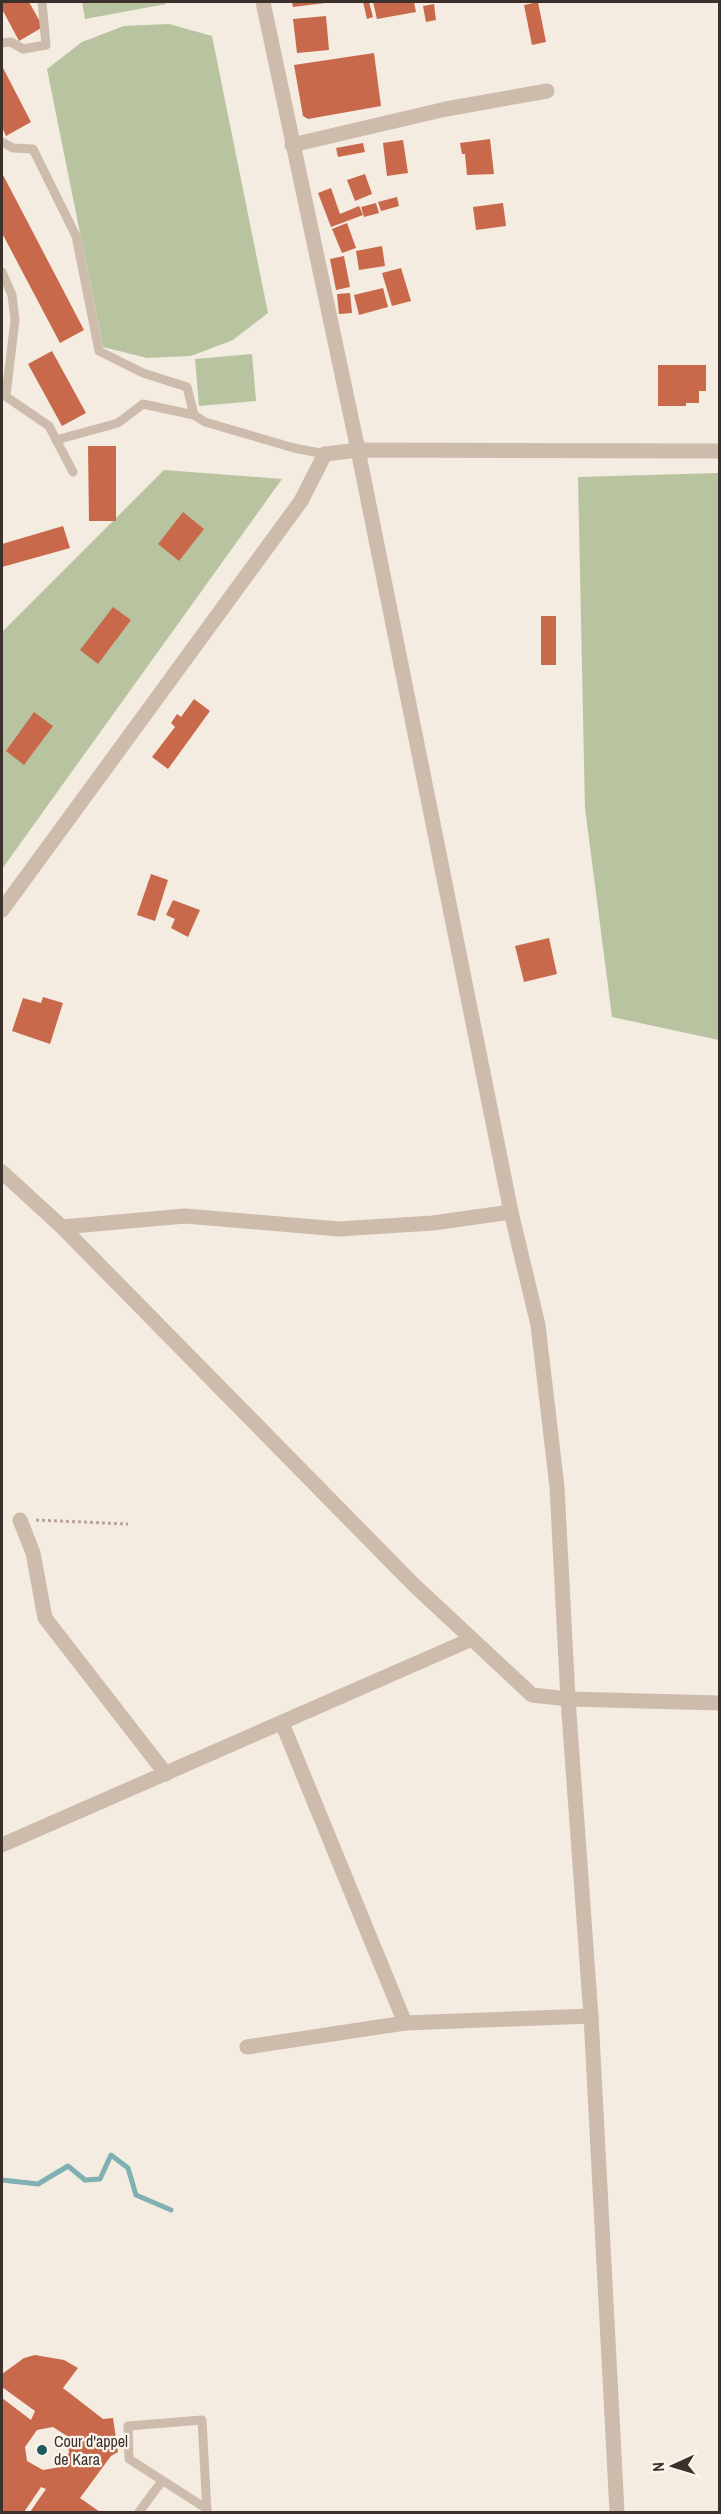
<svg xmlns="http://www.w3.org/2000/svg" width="721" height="2514" font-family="'Archivo Narrow',sans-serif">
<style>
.green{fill:#b8c4a0}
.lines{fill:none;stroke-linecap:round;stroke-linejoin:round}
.stream{stroke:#7fb0b2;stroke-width:5}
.building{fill:#c8694b;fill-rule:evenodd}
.path{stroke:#b9a596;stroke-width:3;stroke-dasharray:3 3;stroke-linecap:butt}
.lane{stroke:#cdbbac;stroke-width:9}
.street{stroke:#cdbbac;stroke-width:15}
.poi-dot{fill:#1f5a5e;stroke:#fbf5ee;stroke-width:2}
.labels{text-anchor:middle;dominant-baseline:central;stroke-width:4.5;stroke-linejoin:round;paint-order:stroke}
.poi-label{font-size:16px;fill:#3b302b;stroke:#fbf5ee;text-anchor:start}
</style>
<rect width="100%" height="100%" fill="#f4ebe1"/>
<g class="green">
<path d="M82,2H166V4L85,19Z"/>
<path d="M169,24L212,36L268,313L233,340L191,356L147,358L103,347L47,69L82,42L124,26Z"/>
<path d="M252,354L256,401L199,406L195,359Z"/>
<path d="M164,470L282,479L2,869V632Z"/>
<path d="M719,473H720L719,1040L612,1017L585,808L578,477Z"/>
</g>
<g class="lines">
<path class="stream" d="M2,2180L38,2184L68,2166L85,2180L100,2179L111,2155L128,2168L136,2195L171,2210"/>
</g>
<g class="building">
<path d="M2,2H29L43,27L19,41L2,9Z"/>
<path d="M292,2H325V3L293,7Z"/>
<path d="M363,2H369L373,17L367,19Z"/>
<path d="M373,2H414L416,12L377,19Z"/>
<path d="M538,2L546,42L532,45L524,5Z"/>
<path d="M434,4L436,20L426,22L423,6Z"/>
<path d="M326,16L329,50L297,53L293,19Z"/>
<path d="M374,53L381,106L308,119L303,116L294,65Z"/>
<path d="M2,66L31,122L6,136L2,127Z"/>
<path d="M490,139L494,174L467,175L465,154H462L460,143Z"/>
<path d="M403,140L408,173L387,176L383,143Z"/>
<path d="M363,143L365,152L338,157L336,148Z"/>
<path d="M2,173L84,330L60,343L2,233Z"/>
<path d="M365,174L372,194L355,201L347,180Z"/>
<path d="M331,188L340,214L359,206L363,215L331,227L318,193Z"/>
<path d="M397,197L399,206L381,211L378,202Z"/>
<path d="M376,203L379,213L364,217L361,207Z"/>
<path d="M503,203L506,226L476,230L473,207Z"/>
<path d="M347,223L356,248L342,253L332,229Z"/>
<path d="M382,246L385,266L359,270L356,251Z"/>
<path d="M344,256L350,287L336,290L330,259Z"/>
<path d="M401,268L411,301L392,306L382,273Z"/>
<path d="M383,288L388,307L359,315L354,295Z"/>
<path d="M350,293L352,313L339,314L337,294Z"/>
<path d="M52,351L86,413L62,426L28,364Z"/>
<path d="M658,365H706V391H699V403H686V406H658Z"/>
<path d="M88,446H116V521H89Z"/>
<path d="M183,512L204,529L179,561L158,544Z"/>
<path d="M63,526L70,548L2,567V544Z"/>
<path d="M113,607L131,620L98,664L80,650Z"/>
<rect x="541" y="616" width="15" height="49"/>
<path d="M194,699L210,711L168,769L152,757L175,727L171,723L177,714L181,717Z"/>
<path d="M34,712L53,726L24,765L6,751Z"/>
<path d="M151,874L168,880L155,921L137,915Z"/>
<path d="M173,900L200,910L188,937L171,928L175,919L166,915Z"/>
<path d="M549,938L557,974L524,982L515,946Z"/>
<path d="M43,997L63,1003L50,1044L12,1031L23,998L41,1003Z"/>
<path d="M35,2355L64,2360L78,2368L63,2388L103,2419L113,2418L118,2452L111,2456L80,2498L100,2512H30L46,2489L41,2487L24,2512H2V2398L31,2420L35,2411L2,2387V2374L24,2358ZM53,2427L67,2436L69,2453L60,2467L43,2470L27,2461L25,2447L37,2430Z"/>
</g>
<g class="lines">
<path class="path" d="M36,1520L128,1524"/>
<g class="lane">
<path d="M2,43L11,42L23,49L46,45L42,2"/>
<path d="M2,142L13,148L33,149L76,236L99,351L143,373L187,387L194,415L205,422L294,448L325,454"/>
<path d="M2,272L12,295L15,320L6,395"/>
<path d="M2,394L49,426L73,472"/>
<path d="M56,440L118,423L143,404L194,415"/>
<path d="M207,2509L129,2459L128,2426L202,2420L207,2512"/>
<path d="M139,2512L162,2481"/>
</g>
<g class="street">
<path d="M263,2L358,450L511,1212L538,1325L557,1487L568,1699L591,2016L617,2512"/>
<path d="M292,145L446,109L547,91"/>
<path d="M2,910L301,501L325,454L358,450L720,451"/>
<path d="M2,1172L62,1227L414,1585L532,1695L568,1699L720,1703"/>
<path d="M62,1227L185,1216L339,1229L433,1223L511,1212"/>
<path d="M20,1520L33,1553L45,1618L166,1774"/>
<path d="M282,1723L405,2023"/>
<path d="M2,1845L472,1639"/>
<path d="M247,2047L405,2023L591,2016"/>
</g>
</g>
<circle class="poi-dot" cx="42" cy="2450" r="6"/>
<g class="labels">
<g class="poi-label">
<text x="54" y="2441">Cour d'appel<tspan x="54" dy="18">de Kara</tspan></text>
</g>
</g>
<rect width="721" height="2514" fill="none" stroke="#3b302b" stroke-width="6"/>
<g transform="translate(673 2466) rotate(266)" stroke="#fbf5ee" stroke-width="4.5" paint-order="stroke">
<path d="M0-4.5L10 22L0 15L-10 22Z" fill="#3b302b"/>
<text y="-9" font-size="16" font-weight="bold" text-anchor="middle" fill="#3b302b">N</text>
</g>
</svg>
